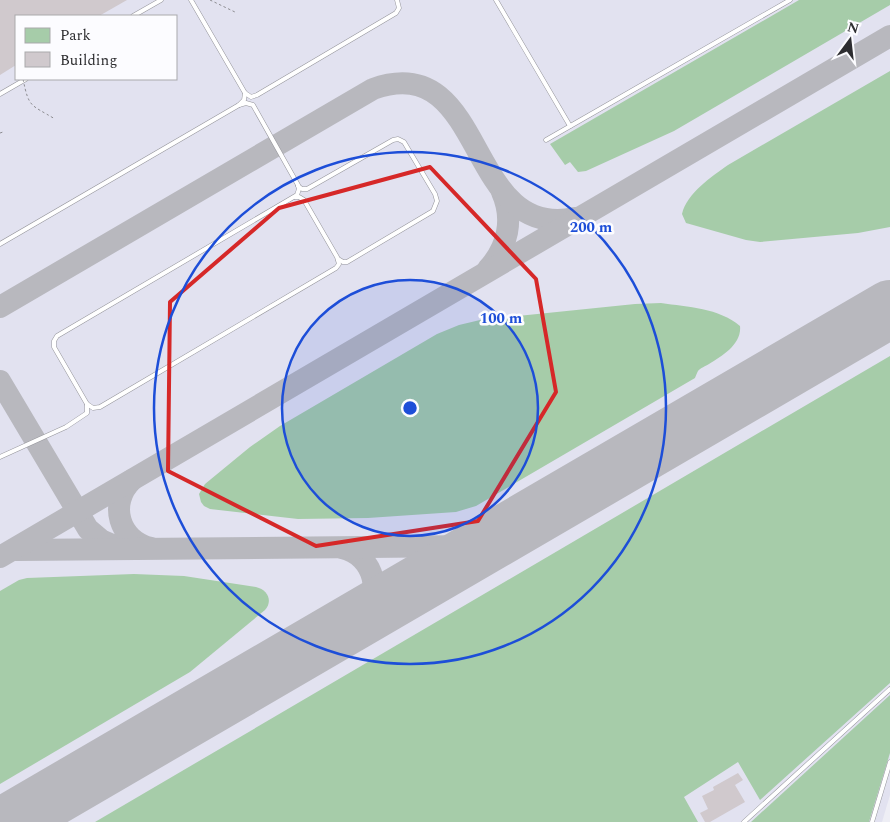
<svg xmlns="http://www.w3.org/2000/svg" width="890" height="822" font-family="Spectral,serif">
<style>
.built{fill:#e2e2f0;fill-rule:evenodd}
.green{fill:#a6cca9}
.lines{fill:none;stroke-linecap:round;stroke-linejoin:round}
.taxiway{stroke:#b8b8be;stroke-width:22}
.runway{stroke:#b8b8be;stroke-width:58}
.building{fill:#d0c9cd}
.service-casing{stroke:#95959b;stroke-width:5}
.path{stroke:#8d8d92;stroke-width:1;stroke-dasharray:2.5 2.5;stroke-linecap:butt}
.service{stroke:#fff;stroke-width:4}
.path-bridge{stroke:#8d8d92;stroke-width:1;stroke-dasharray:2.5 2.5;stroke-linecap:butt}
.marked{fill:none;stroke:#d62828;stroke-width:4;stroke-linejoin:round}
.ring{fill:none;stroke:#1d4ed8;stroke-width:2.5}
.centre{fill:#1d4ed8;stroke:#fcfcff;stroke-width:2.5}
.ring-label{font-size:15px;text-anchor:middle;font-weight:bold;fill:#1d4ed8;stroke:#fcfcff;stroke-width:5;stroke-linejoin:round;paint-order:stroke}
</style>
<rect width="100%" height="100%" fill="#eeeef5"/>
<path class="built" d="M0,0H890V795L882,822H0ZM16,16H176V79H16Z"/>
<g class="green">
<path d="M799,0H890V5L674,131L586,171L578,172L570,162L565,165L550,144Z"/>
<path d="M890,71V227L858,233L760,242L746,240L686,223L682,214C687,193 711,177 728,165Z"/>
<path d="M661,303C688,307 719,308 740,326C742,344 722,356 709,364C706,366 700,368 698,371C697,373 696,375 695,378L476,506L456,512L368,518L298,519L210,509L204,506L201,502L199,494L205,484L250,447L280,426L437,334L459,325L480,320L635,304Z"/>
<path d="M890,356V683L760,800L738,762L684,797L698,822H95Z"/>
<path d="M134,574L184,576L256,587C268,590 273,601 265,610L190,672L0,784V591L19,580L27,578Z"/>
<path d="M890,695V753L869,822H751Z"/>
</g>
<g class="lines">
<g class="taxiway">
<path d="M488,269C508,247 514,219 502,192"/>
<path d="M0,307L373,89C488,48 464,242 575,218"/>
<path d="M0,381L88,529L101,540L117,547"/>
<path d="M132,480C108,503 119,541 151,548"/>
<path d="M342,548C375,555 385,598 359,618"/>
<path d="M16,550L477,546L494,540"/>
<path d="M0,557L890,36"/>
</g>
<path class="runway" d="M10,822L890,309"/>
</g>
<g class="building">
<path d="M0,0H127L99,16H16V65L0,75Z"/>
<path d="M738,773L743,780L735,785L745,802L710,822H705L700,813L708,809L702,796L714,790L713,787Z"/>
</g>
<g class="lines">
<defs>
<g id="service">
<path d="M191,0L245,93L251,97L257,95L396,13L399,8L397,0"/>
<path d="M496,0L570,126"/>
<path d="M133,16L161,0"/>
<path d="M0,94L26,79"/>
<path d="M546,140L790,0"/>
<path d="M298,186L302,189H307L393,140L398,139L404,142L435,194L437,201L433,211L347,262H343L338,259"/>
<path d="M0,244L239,105L244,100L245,93"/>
<path d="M87,404L93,408L100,407L336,268L339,264L337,257L304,200L299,197H295"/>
<path d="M0,457L66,427L87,413V404L54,347V341L57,336L297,195L299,189L298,185L253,105L246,103L239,105"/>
<path d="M744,822L890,689"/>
<path d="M872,822L890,762"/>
</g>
</defs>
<use href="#service" class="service-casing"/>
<g class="path">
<path d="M210,0L237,13"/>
<path d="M0,133L3,132"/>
</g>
<use href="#service" class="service"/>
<path class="path-bridge" d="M23,79C29,108 30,104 55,119"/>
</g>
<path class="marked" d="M430,167L536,279L556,392L478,521L316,546L168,471L170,302L279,208Z"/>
<circle cx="410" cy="408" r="128" fill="#1d4ed8" fill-opacity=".12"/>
<g class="ring">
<circle cx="410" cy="408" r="128"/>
<circle cx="410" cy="408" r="256"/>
</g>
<circle cx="410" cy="408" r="8" class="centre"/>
<g class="ring-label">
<text x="591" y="232">200 m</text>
<text x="501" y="323">100 m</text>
</g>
<rect x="15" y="15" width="162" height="65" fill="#fcfcff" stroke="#a9a9ac"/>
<rect x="25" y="28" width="25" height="15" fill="#a6cca9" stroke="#a9a9ac"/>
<text x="60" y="40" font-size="15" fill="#2d2d30">Park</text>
<rect x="25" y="52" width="25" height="15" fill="#d0c9cd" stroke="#a9a9ac"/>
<text x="60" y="65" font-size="15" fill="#2d2d30">Building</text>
<g transform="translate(850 40) rotate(15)" stroke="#fcfcff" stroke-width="4" paint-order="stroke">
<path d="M0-4L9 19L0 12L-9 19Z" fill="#2d2d30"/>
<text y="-8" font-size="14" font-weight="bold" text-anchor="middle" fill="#2d2d30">N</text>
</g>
</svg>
